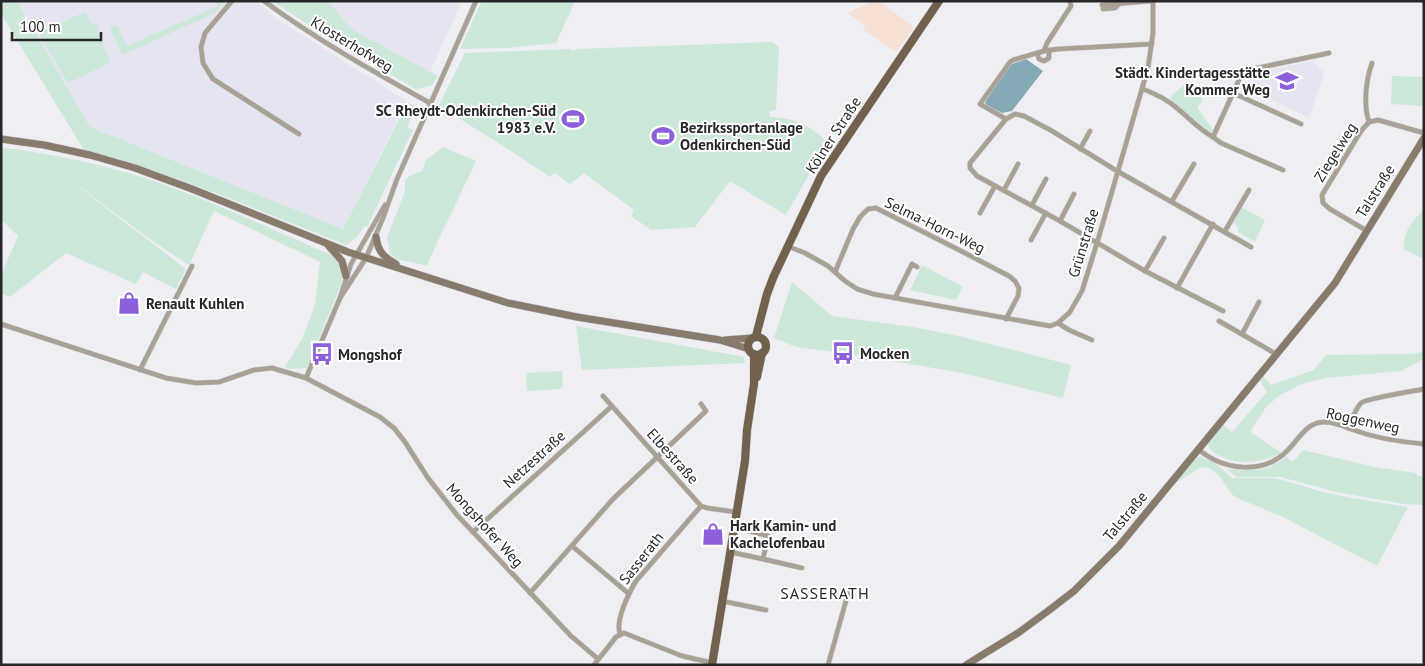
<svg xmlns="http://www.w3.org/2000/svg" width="1425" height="666" font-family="'PT Sans',sans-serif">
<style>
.commercial{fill:#f6dfd3}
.built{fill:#e5e4f1}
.green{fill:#cce8d9}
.water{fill:#85aab5}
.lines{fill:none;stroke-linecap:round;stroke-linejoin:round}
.street-casing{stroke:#cacacf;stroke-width:5.5}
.secondary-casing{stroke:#cacacf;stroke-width:8}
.primary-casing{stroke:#cacacf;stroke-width:9}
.street{stroke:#aaa195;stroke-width:4.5}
.secondary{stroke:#897b6b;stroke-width:7}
.primary{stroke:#71614d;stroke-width:8}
.labels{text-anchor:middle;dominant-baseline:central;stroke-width:4;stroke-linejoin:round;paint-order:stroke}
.street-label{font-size:15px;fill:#272729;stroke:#fff}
.poi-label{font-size:15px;font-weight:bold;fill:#272729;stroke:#fff;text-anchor:start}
.neighbourhood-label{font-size:16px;letter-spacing:1px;fill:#272729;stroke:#fff}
</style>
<rect width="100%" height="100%" fill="#eeeef3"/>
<path class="commercial" d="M873,1H878L914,27L896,52L863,29L865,26L848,13Z"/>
<g class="built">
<path d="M17,1H256L277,19L407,101L343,229L90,127Z"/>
<path d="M328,1H462L430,72L351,29Z"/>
<path d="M1313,61L1324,73L1309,118L1249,89L1257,72Z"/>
</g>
<g class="green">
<path d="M1,1H17L90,127L343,229L408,102L414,106V112L407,127L413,130L367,227L365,225L357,237L346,245L216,193L151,170L84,150L1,14Z"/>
<path d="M216,1H225L215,13L122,55L110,28L117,25L127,46L218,6Z"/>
<path d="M272,1H328L351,29L438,76L431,86L416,89L357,56Z"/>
<path d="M482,1H575L556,43L508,48L460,49Z"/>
<path d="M85,12L91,23L97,24L99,35L110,63L68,83L38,32Z"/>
<path d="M772,42L779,47L776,110L769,111L770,117C791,117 814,126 827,143L786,215L730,181L695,227L651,230L631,216L634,210L584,173L570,184L555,173L550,177C514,152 476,130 439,105L465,53L571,49L572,52L577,49Z"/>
<path d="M1392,76L1424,77V106L1391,104Z"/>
<path d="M1188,82L1203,101L1197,107L1213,130L1211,133L1170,100L1173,94Z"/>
<path d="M1,147C36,152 71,158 106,167C184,186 262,226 336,257L342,265L344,277L307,368L289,369L285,367L302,339L315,305L320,262L214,211L189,265L151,240L50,165L186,269L176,289L143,272L136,284L66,253L10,297L1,293V275L18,236L1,219Z"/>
<path d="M443,147L476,161L428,262V266L396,259L390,253L387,237L405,192V180L411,175L422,171L426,160Z"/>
<path d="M1241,207L1265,220L1255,242L1238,232V228L1234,222Z"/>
<path d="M1424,209V259L1404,249C1404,230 1411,223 1424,209Z"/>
<path d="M922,265L963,287L956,300L910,290Z"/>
<path d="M792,282L832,316L913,327L963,337L1071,365L1063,398L963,373L857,355L796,347L774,338Z"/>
<path d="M576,326L744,357L745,363L582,370Z"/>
<path d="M1424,352V359L1401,371L1326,378L1301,384L1280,395L1266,407L1250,432L1282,453C1261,462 1243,466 1222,457C1215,454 1211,451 1207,444L1223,425L1232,432L1267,392L1260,381L1263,376L1271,385L1314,370L1326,355L1409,354Z"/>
<path d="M562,371L563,386L559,389L527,391L526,373Z"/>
<path d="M1303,450L1374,467L1416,473L1418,476H1424V505L1404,504L1336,492L1281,477H1237L1226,469C1253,469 1263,475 1286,457L1293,462Z"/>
<path d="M1198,457L1213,461L1232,478H1271L1283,480L1319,491L1351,498L1408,507L1377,566L1281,516L1235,497C1224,487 1224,475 1207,467L1200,468L1174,484L1187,468Z"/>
</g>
<path class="water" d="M1026,59L1043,71L1012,111L1002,113L986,105L985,102L1009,65Z"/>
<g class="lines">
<defs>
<g id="street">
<path d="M232,1L205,33L201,47L203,63L213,79L299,134"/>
<path d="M264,1C317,40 374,72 430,103"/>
<path d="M1102,5L1150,1"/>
<path d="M1103,9L1115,8L1119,4"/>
<path d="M1044,51L1047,43L1071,6L1070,1"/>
<path d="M1037,53L1039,59L1044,61L1049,58V50"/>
<path d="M1143,89C1156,94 1168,100 1178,109C1190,119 1200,130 1213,137L1243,71L1329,53"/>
<path d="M1233,93L1301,124"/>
<path d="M1006,119L980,104L1010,62L1013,60L1044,51L1058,49L1152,44"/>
<path d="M1369,122C1363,105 1366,80 1372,63"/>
<path d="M1213,137L1221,143L1283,170"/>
<path d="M1080,149L1090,131"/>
<path d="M1004,190L1018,164"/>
<path d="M1172,201L1194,164"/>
<path d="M1032,205L1046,179"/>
<path d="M980,213L995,186"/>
<path d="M1060,221L1074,194"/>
<path d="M1225,231L1249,190"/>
<path d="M1367,231L1330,209L1323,203L1322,195L1361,131L1369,122L1378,120L1424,133"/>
<path d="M1031,240L1046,213"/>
<path d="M787,246L805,253L828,266L845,281L857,289L873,294L1050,326L1058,323L1070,312L1082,291L1097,243L1148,68L1153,33V1"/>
<path d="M1145,271L1164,238"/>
<path d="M835,272L853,229L860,217L868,209L876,208L965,253L1009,276L1015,281L1019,288L1018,296L1006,319"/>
<path d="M1177,288L1213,224"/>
<path d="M340,298L366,258L383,218L397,179L476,1"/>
<path d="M895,298L912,264L917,267"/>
<path d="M1223,311L1145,271L1060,221L977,176L970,168V163L1006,119L1015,114L1024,116L1052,131L1117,171L1251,247"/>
<path d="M1219,321L1276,354"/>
<path d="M1058,323L1069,330L1092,340"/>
<path d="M1,324L166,378L196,383L219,382L254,370L272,368L306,378L380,417L394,428L405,442L428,478L457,515L571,636L597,658"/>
<path d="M1242,334L1259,302"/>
<path d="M140,370L192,266"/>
<path d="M306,378L340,298L351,264L385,205"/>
<path d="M603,396L701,506L707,508L736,512"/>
<path d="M1348,428C1352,420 1355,409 1361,403C1365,399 1414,391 1424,389"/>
<path d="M1198,449C1224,471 1264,475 1288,450C1299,439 1306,423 1323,422C1336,421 1348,429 1360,432C1380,439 1403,442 1424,444"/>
<path d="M734,527L768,536L763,559L802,568"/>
<path d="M473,532L612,406"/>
<path d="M572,546L628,593"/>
<path d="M730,552L763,559"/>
<path d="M530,593L613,499L706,411L701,404"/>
<path d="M722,601L766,610"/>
<path d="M620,634C615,620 629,593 636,581L701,506"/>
<path d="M594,665L616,637L624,633L682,656L713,663"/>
<path d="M828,665L849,590"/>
</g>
<g id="secondary">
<path d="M1,139L44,145L90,155L135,168L192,189L348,252L508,303L577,317L720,340L749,349"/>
<path d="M376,237C378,251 383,257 396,264"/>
<path d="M328,245L342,261L346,276"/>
<path d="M725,340L752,338"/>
<path d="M966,665L1018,633L1048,611L1074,591L1119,546L1335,283L1424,138"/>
</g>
<g id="primary">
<path d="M756,336L767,294L773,278L821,176L939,1"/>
<circle cx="757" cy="346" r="9"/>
<path d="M757,377L762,353"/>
<path d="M712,665L745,461L747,430L754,384V354"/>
</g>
</defs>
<use href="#street" class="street-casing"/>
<use href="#secondary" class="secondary-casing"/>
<use href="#primary" class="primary-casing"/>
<use href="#street" class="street"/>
<use href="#secondary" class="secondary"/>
<use href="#primary" class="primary"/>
</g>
<defs>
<symbol id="school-bare" viewBox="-9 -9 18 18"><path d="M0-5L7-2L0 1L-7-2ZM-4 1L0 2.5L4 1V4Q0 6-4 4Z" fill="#8b60da" stroke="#fff" stroke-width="2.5" paint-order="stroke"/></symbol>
<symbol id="stadium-bare" viewBox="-9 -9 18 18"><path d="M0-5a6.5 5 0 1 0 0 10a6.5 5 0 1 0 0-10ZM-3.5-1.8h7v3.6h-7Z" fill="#8b60da" stroke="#fff" stroke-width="2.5" paint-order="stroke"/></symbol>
<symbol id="shop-bare" viewBox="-9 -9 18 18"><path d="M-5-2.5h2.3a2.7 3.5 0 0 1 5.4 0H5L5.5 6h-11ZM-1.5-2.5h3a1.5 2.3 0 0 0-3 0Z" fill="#8b60da" stroke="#fff" stroke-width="2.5" paint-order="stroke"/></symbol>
<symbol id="bus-bare" viewBox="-9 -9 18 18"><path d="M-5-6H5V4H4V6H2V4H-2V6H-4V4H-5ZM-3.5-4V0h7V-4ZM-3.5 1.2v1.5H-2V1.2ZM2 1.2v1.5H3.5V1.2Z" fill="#8b60da" stroke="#fff" stroke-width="2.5" paint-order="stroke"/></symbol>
</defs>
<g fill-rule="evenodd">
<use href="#school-bare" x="1271" y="65" width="32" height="32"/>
<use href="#stadium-bare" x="557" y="103" width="32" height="32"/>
<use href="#stadium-bare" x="647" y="120" width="32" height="32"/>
<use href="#shop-bare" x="113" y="287" width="32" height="32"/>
<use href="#bus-bare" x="827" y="337" width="32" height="32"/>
<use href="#bus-bare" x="306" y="338" width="32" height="32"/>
<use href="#shop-bare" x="697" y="518" width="32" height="32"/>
</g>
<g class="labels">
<g class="street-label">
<text transform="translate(352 44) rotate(31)">Klosterhofweg</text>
<text transform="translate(833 135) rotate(-57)">Kölner Straße</text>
<text transform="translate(1335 152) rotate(-58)">Ziegelweg</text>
<text transform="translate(1375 191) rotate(-58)">Talstraße</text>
<text transform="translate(935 225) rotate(26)">Selma-Horn-Weg</text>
<text transform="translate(1083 243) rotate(-73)">Grünstraße</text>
<text transform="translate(1363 420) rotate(12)">Roggenweg</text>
<text transform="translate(673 456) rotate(48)">Elbestraße</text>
<text transform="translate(534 459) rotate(-42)">Netzestraße</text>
<text transform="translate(1125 516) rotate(-50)">Talstraße</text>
<text transform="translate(485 525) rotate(48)">Mongshofer Weg</text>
<text transform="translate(641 558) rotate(-52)">Sasserath</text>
</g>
<g class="poi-label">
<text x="1270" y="72" text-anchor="end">Städt. Kindertagesstätte<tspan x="1270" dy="17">Kommer Weg</tspan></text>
<text x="556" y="110" text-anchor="end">SC Rheydt-Odenkirchen-Süd<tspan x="556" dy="17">1983 e.V.</tspan></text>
<text x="680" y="127">Bezirkssportanlage<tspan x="680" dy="17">Odenkirchen-Süd</tspan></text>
<text x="146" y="303">Renault Kuhlen</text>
<text x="860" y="353">Mocken</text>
<text x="338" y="354">Mongshof</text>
<text x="730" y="525">Hark Kamin- und<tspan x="730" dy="17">Kachelofenbau</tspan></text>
</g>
<g class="neighbourhood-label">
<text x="825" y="593">SASSERATH</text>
</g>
</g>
<rect width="1425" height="666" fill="none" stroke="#272729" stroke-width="5"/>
<path d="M12 32v8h89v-8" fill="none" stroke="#272729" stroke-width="2.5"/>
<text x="20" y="32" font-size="15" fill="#272729" stroke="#ffffff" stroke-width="4" paint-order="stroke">100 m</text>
</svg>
